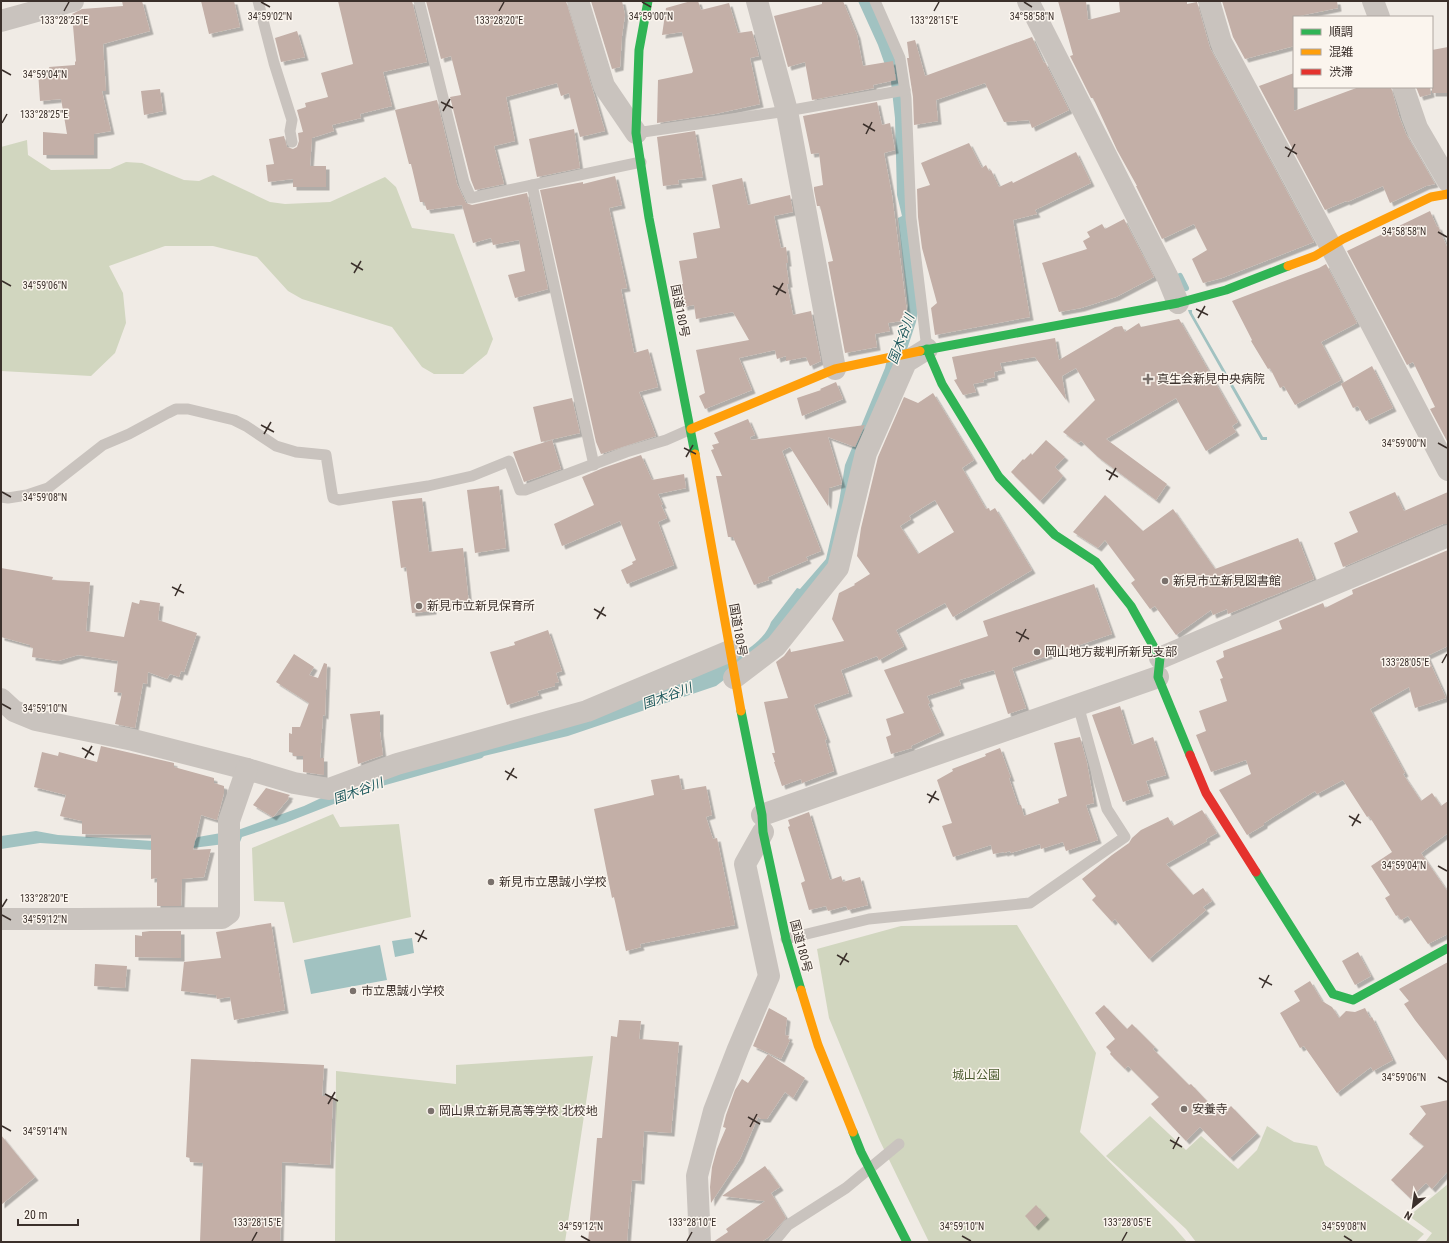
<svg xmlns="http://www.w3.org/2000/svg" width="1449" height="1243" font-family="'Roboto Condensed','Noto Sans JP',sans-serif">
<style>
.green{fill:#d1d6bf}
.water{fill:#a1c2c1}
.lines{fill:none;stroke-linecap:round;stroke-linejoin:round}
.stream{stroke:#a1c2c1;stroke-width:6}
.building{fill:#c3afa7;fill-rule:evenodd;filter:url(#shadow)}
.lane{stroke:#c9c3be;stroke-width:11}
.street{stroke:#c9c3be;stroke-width:22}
.fast{stroke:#30b455;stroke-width:9}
.slow{stroke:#ff9f0a;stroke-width:9}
.jam{stroke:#e5322d;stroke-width:9}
.ticks{fill:none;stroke:#3b302b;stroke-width:1.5}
.poi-dot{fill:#7a716c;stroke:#fbf5ee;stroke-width:1.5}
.labels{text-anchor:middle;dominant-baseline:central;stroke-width:3;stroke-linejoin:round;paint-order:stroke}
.street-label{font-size:12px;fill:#3b302b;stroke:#fbf5ee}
.poi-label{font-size:12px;fill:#3b302b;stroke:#fbf5ee;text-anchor:start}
.park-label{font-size:12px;fill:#4a5a2e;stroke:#fbf5ee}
.water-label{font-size:13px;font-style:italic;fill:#1f5a5e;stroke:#fbf5ee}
.ticks-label{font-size:10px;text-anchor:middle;fill:#3b302b;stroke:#fbf5ee;stroke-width:3;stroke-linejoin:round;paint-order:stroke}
</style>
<defs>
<filter id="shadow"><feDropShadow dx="3.5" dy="3.5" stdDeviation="0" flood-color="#0004"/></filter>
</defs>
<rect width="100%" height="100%" fill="#f0ebe5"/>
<g class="green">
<path d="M27,140L28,155L51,170L110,169L126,162L142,163L184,180L199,181L213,175L270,202L285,204L330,202L385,177L396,187L412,228L454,234L493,339L487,354L463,374H434L422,367L392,327L302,299L288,291L257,257L213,246H165L109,266L123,293L126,323L115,353L91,376L1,371V147Z"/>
<path d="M333,814L340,827L399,824L411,917L293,943L284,902L254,901L252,848Z"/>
<path d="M1017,925L1096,1053L1080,1132L1173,1226L1187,1242H929L879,1139L829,1018L817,949L901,926Z"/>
<path d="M593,1056L565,1242H335L336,1071L456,1084V1065Z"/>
<path d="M1150,1116L1186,1150L1201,1136L1238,1169L1257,1150L1267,1126L1294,1142L1317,1146L1325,1165L1424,1234L1416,1242H1196L1186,1229L1106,1156Z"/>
<path d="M1448,1184V1242H1425L1432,1233L1409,1216Z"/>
</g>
<g class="water">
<path d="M858,1H872L901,74L918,310L916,322L836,565L763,650L716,686L568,736L484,756L482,758L375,788L285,823L242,837L240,842L169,851L40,843L1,849V836L36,831L58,835L169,842L195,840L198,837L238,830L304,806L334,792L708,671C729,660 763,646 771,622L797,588L800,589L826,559L839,502L845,465L885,368L889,351L896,342L906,318L908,306L898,218L902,216L897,195L895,118L891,82L878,45Z"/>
<path d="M1188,310H1192V313L1263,437H1267V440H1261L1189,313Z"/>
<path d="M412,938L414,953L395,957L392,941Z"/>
<path d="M380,945L387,980L311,994L304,960Z"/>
</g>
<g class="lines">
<path class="stream" d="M1180,276L1186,288"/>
</g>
<g class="building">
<path d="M122,1H142L150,31L103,44L106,91H102L111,131L94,134V155H43V132L67,134L61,99L40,101L38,71L50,70L49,67L75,65V62L76,61L72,14L82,9L123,6Z"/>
<path d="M201,1H234L240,27L209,34Z"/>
<path d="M338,1H412L427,62L383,72L392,106L360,114L361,118L332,125L334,131L312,138L310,166H326V187H293V179L268,182L266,165L274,164L269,139L284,136L287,147L293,149L297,147L299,141L298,133L303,132L297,110L306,107L305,103L328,97L321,73L353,64Z"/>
<path d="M426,1H566L605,131L580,137L569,93L561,96L557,83L506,97L515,141L494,146L504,184L475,190L471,180L450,97L461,95L451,56L441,59Z"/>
<path d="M591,1H622L625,15L622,36L620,67L612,69Z"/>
<path d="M691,1H698L701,10L729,3L738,33L752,31L759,56L750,58L760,104L715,114L657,123L658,80L692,73L693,71L682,32L662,35L666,8Z"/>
<path d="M822,1H843L857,35L863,66L893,61L896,80L873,85L874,88L812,100L805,62L788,67L774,16L822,4Z"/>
<path d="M1058,1H1086L1088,20L1120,12L1119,1H1187V4L1197,2L1210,48L1314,242L1222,278L1203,283L1192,259L1207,250L1194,224L1162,239L1136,186H1137L1117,150L1093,98H1091L1070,56L1073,55Z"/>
<path d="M1222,1H1337L1338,8L1294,17V46L1245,59L1233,37Z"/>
<path d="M297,31L305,57L281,62L275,38Z"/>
<path d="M1032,37L1044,63L1045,62L1069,110L1032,128L1029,120L1004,122L985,83L936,100L938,121L914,125L913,97L907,58H909L907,42L915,40L925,76Z"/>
<path d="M1448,47V93H1432V50Z"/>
<path d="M1294,73V111L1359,87H1391L1399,116L1406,134L1435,184L1426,186L1390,203L1383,186L1347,202L1346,201L1325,210L1259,86Z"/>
<path d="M1416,87H1430L1431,94L1420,97Z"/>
<path d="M160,89L163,111L144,115L141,91Z"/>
<path d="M437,100L457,184L466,203L472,205L527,193L548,289L515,298L508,275L525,271L519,240L493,245L491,238L473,243L462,205L427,210L424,202H420L411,164H409L395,110Z"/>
<path d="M877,102L882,125L890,123L895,150L884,153L892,195L908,320L888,323L890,331L875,334L877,347L845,353L828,262L833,261L820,206H817L814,190V187L823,185L819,153L811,154L803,116Z"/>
<path d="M574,129L580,168L537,177L529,139Z"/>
<path d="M695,131L703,177L678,180L679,184L663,186L657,137Z"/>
<path d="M969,143L982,168L986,165L989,171L991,170L999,187L1012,181L1013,183L1076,152L1091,183L1035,210L1037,214L1013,220L1030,317L935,335L931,308L937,303L922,248L918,217L917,189L930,185L921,163Z"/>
<path d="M615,176L622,205L609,208L627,288L621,289L634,353L648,349L658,387L639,392L656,436L601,454L596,442L540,190L583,182V184Z"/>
<path d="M742,178L748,205L790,195L793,212L774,216L781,248L786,247L788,263H786L789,284H787L793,315L811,311L821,361L810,366L806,357L786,361V356L777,359L775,350L739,358L752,390L705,409L699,396L705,393L696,350L749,340L733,312L696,319L694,305L684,307L680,284H683L679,261L697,258L693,233L720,228L712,185Z"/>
<path d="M1430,211L1437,227L1438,226L1448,249V443L1430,409L1435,407L1413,362L1407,365L1347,251Z"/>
<path d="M1124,219L1154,277L1116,297L1081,308L1059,312L1042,263L1087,249L1083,241L1090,237L1087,232L1102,224L1105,229Z"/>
<path d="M1326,264L1357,323L1321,342L1341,380L1295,405L1284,386L1280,388L1270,368L1268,369L1251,341L1252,340L1232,301L1319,268Z"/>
<path d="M1179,319L1238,422L1232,426L1236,432L1206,451L1176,398L1106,439L1167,484L1156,500L1098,457L1081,441L1078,443L1063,432L1095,400L1076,368L1062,376L1066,400L1035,357L1000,363L1002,370L994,372L995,377L983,380L984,382L973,384L976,392L963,395L954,380L957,379L952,357L1055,338L1059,360L1115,327L1122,326L1125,332L1139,323L1141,327Z"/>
<path d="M1372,366L1393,408L1366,421L1358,406L1353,408L1341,384Z"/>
<path d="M836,382L843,399L802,416L797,398L821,390L820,389Z"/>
<path d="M933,393L974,460L962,468L986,509L989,508L990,511L995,508L1032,570L953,617L945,603L896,630L904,646L879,660L877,656L841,670L849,693L814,705L827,739L825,740L834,771L802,783L801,779L782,786L774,762H775L772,753H775L764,702L788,698L776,662L784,656L790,648L791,652L844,641L832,619L839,593L855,585L854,584L870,574L857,556L861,528L878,457L904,397L918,403ZM935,500L954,532L918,554L900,526L911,519L909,516Z"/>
<path d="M572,398L580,433L541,442L533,407Z"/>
<path d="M748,419L755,435L750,437L751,440L865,425L855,447L828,437L842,484L829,488L828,506L790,447L782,451L821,551L806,557L808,560L768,577L769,580L754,585L733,537H728L716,476H722L711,450L714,449L712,445L719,443L714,433Z"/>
<path d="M552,440L561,469L524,482L513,452Z"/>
<path d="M1046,440L1065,457L1055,467L1063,476L1040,501L1011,472L1023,459L1024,460L1031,453L1032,455Z"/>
<path d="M641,455L652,480L684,474L686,488L658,494L663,505H661L667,518L658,522L674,565L627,584L621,570L633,564L632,562L636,560L620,521L562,546L554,524L594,505L582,477L603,468Z"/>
<path d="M499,486L506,548L475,553L467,490Z"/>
<path d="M1395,492L1404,511L1448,492V524H1443L1343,567L1334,543L1358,532L1349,512Z"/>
<path d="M1105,495L1143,531L1173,509L1215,569L1298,538L1314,579L1228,614L1227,609L1213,615L1211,610L1176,635L1155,606L1150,609L1131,583L1135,580L1105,540L1098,548L1073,532Z"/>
<path d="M422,498L429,552L463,548L469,604L433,607V611L412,613L406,567L401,568L392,501Z"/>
<path d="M1448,550V646L1427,656L1446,698L1415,708L1409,687L1370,709L1405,773L1403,774L1421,801L1432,793L1441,806L1448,801V833L1421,853L1448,892V934L1428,944L1408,916L1401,920L1398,915L1396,916L1385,898L1390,895L1371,866L1392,852L1369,816L1367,817L1343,780L1317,794L1315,791L1264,823V825L1247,835L1219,790L1251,774L1246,760L1211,772L1196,735L1206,731L1199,711L1227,701L1220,679L1223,678L1216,661L1224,657L1223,651L1282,629L1279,621L1323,603L1325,608L1353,594L1352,590Z"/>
<path d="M1,568L53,577L52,580L90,582L86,631L124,637L132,602L139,604L140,600L160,603L158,620L197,633L184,672L181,671L179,677L170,674L167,679L148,672L147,684L143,683L135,728L115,724L122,693L114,692L118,661L78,655L58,661L32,657L33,648L30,647V645L1,637Z"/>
<path d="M1094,584L1112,634L1012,668L1026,708L1008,714L994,670L959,680L961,685L927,696L930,703L928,704L941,732L911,746L912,748L891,754L886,737L891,735L886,719L904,713L884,670L988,636L983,621Z"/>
<path d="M548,630L562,671L556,673L559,682L555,683V686L537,691L539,695L507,705L490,652L515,645L514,642Z"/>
<path d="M294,654L314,667L309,675L318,678L324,663L327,664L325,716L323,715L320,758H324V775L303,772V756H293V753L289,752V733L292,734V727H300L309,703L276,682Z"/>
<path d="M1120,706L1132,745L1153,737L1166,775L1146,781L1150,793L1123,802L1092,715Z"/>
<path d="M380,711V732L383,755L358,764L350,714Z"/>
<path d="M1080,737L1087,763L1094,803L1086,805L1098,840L1066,851L1063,842L1041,849L1040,844L1011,853L1010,851L1004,853V852L993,854L991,845L953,857L942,826L952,823L937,780L953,771L952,769L986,756L985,754L1000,748L1011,778H1009L1018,805H1021L1024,816L1059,803L1058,799L1067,796L1054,743Z"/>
<path d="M101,746L174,763V767L214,778V783L224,786V793L217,820L201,815L193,850L211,849L204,877L182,879L181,906H157V878L151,879V835L82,834V821L60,816L66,795L34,787L42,752L58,756L59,752L97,762Z"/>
<path d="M679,775L682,790L706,786L712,815L706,817L713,839L717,838L735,925L640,944L641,947L626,951L614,897L612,898L594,809L654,795L651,780Z"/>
<path d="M266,788L290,795L288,797L289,798L273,817L253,805Z"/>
<path d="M1202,810L1217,833L1206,839L1207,841L1166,864L1193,895L1203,888L1212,901L1203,907L1206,910L1149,959L1115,919L1112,922L1092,900L1096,896L1082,879L1112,855L1129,843L1132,838L1141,830L1168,817L1173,826Z"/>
<path d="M809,812L830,880L841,876L843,882L860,877L868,905L848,910L846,906L828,911L826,906L809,910L801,883L805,881L788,827L790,826L788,820Z"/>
<path d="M271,923L285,1010L234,1020L230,997L217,999L216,995L181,991L184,962L221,958L216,932Z"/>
<path d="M150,931H181V958L135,957V935L142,936V932Z"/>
<path d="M1358,952L1371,976L1355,985L1342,961Z"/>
<path d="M1448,962V1062L1415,1020L1404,1004L1409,1001L1399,989Z"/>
<path d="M95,964L127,966L125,988L94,986Z"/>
<path d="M1310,981L1322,1001L1332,1007L1339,1018L1346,1011L1355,1012L1365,1008L1370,1018L1372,1017L1393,1060L1373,1071L1371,1067L1337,1093L1304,1046L1300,1048L1280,1013L1300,1001L1294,991Z"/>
<path d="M1104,1005L1127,1029L1132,1024L1155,1047L1153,1049L1189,1085L1191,1084L1221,1116L1231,1106L1257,1133L1230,1158L1200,1127L1186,1141L1151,1104L1159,1097L1128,1066L1125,1069L1110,1054L1111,1052L1106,1047L1115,1039L1095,1013Z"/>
<path d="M769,1008L787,1018L785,1035L789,1036L788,1039L790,1040L781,1059L753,1046Z"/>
<path d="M619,1020L641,1021L639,1039L679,1042L671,1133L644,1131L641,1181L632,1180L627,1242H588L597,1138H602L611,1036L617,1037Z"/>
<path d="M768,1054L805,1078L793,1098L785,1092L767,1119H761L758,1117L740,1159L711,1203L710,1187L712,1167L717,1149L726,1128L723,1127L726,1115L735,1090L742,1079L748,1083Z"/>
<path d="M191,1059L324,1065L322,1096H333L330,1165L282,1162L280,1242H200L203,1163L190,1162V1158L186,1157Z"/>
<path d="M1448,1100V1171L1432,1189L1426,1183L1410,1198L1391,1180L1424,1146L1409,1134L1426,1114L1420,1106Z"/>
<path d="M1,1135L35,1177L1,1205Z"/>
<path d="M765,1166L780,1187L771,1193L786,1218L769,1237L761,1242H713L728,1232L726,1229L765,1201L722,1196Z"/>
<path d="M1036,1205L1046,1216L1035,1227L1025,1216Z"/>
</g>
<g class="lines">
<g class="lane">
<path d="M258,1L274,63L292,120L290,131L292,142"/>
<path d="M419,1L464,182L471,198L641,162"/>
<path d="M875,1L900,58L906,98L911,218L927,349"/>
<path d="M636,133L787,111L905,90"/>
<path d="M532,185L594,465"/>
<path d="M1,497L8,498L27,495L48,488L103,445L129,434L168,413L176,409H188L234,420L246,426L276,446L296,452L326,455L332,493L333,498L339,500L428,486L472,476L509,461L520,490H525L626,452L666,440L691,429"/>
<path d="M786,939L869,919L1030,903L1125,837L1107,809L1078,705"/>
<path d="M774,1242L788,1225L846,1188L899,1144"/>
</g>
<g class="street">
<path d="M578,1L604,86L636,133"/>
<path d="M757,1L787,111L835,369"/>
<path d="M1028,1L1167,276L1178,303"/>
<path d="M1209,1L1221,42L1331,247L1448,470"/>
<path d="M1373,1L1379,17"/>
<path d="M1,21L73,1"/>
<path d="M1403,87L1417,128L1448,181"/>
<path d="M1160,658L1448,536"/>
<path d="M734,678L776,646L838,568L866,453L906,362L927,349"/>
<path d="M1,699L14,711L36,720L133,740L247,769L294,783L329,789L397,764L587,711L730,651"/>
<path d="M762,815L1158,677"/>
<path d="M1,919H79L222,918L229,913V821L247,769"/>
<path d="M700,1242L697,1176L714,1111L738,1049L769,976L745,864L763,832"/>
</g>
<g class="fast">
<path d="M648,1L639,50L636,133L649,218L695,454"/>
<path d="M927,349L942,384L999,477L1055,535L1096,562L1131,606L1160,658L1158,677L1190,755"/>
<path d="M920,351L1178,303L1226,290L1288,266"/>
<path d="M741,711L762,815L763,832L786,939L801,990"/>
<path d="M1256,872L1333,994L1353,1000L1448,948"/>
<path d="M853,1132L861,1152L907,1242"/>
</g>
<g class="slow">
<path d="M1288,266L1315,256L1343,239L1431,197L1448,194"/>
<path d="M691,429L835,369L920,351"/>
<path d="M695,454L741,711"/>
<path d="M801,990L818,1045L853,1132"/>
</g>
<path class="jam" d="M1190,755L1206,793L1256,872"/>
</g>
<path class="ticks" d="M261,2L270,7M642,2L651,7M1024,2L1032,7M64,11L69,2M499,11L504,2M934,11L939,2M2,70L11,75M441,102L453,108M443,111L450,99M2,123L7,114M863,124L875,131M866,134L872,122M1285,147L1297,154M1288,157L1295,144M1438,232L1447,237M351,263L363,270M354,273L361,261M2,281L11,286M773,286L786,293M776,295L783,283M1196,309L1208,315M1198,318L1205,306M261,425L274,432M264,434L271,422M1438,443L1447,448M684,448L696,454M686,457L693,445M1106,470L1118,477M1109,480L1116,468M2,492L11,497M172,587L184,593M175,596L181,584M594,609L606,616M597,619L604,607M1016,632L1029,639M1019,642L1026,629M1442,663L1447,654M2,704L11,709M82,748L94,755M85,758L92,746M505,771L517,778M507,780L514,768M927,794L939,800M929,803L936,791M1349,816L1361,823M1352,826L1359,814M1438,866L1447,871M2,907L7,899M2,915L11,920M415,933L427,939M418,942L424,930M837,955L849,962M840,965L847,953M1259,978L1272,985M1262,988L1269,975M1438,1077L1447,1082M325,1094L338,1101M328,1104L335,1092M748,1117L760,1124M2,1126L11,1131M750,1127L757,1114M1170,1140L1182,1147M1173,1149L1179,1137M581,1236L590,1241M962,1236L971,1241M1344,1236L1352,1241M252,1241L257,1232M687,1241L692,1232M1122,1241L1127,1232"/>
<g class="poi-dot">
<path d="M1146 373h4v4h4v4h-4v4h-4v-4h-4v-4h4z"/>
<circle cx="1165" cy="581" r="4"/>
<circle cx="419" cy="606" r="4"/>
<circle cx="1037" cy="652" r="4"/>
<circle cx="491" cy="882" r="4"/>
<circle cx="353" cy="991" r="4"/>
<circle cx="1184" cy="1109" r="4"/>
<circle cx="431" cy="1111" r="4"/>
</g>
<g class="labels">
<g class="street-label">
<text transform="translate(680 311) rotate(79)">国道180号</text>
<text transform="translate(738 630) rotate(80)">国道180号</text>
<text transform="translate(801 946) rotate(75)">国道180号</text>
</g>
<g class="poi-label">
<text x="1157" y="379">真生会新見中央病院</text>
<text x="1173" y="581">新見市立新見図書館</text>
<text x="427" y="606">新見市立新見保育所</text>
<text x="1045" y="652">岡山地方裁判所新見支部</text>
<text x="499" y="882">新見市立思誠小学校</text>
<text x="361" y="991">市立思誠小学校</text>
<text x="1192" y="1109">安養寺</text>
<text x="439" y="1111">岡山県立新見高等学校 北校地</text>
</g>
<g class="park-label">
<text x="976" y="1075">城山公園</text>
</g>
<g class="water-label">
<text transform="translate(901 339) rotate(-70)">国木谷川</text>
<text transform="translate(667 696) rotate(-20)">国木谷川</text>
<text transform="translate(358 791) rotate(-20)">国木谷川</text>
</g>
</g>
<g class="ticks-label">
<text x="270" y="20">34°59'02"N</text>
<text x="651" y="20">34°59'00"N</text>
<text x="1032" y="20">34°58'58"N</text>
<text x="64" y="24">133°28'25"E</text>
<text x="499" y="24">133°28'20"E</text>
<text x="934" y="24">133°28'15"E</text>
<text x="45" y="78">34°59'04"N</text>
<text x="44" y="118">133°28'25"E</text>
<text x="1404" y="235">34°58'58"N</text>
<text x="45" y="289">34°59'06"N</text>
<text x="1404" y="447">34°59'00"N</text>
<text x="45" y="501">34°59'08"N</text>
<text x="1405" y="666">133°28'05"E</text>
<text x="45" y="712">34°59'10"N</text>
<text x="1404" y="869">34°59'04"N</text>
<text x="44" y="902">133°28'20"E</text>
<text x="45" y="923">34°59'12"N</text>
<text x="1404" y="1081">34°59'06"N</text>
<text x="45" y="1135">34°59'14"N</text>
<text x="257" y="1226">133°28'15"E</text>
<text x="692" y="1226">133°28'10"E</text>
<text x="1127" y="1226">133°28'05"E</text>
<text x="581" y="1230">34°59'12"N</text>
<text x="962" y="1230">34°59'10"N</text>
<text x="1344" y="1230">34°59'08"N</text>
</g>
<rect width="1449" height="1243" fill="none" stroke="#3b302b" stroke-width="4"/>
<rect x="1293" y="16" width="140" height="72" fill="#fbf5ee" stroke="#aea6a0"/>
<rect x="1301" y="29" width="20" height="6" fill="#30b455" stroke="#aea6a0"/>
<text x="1329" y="36" font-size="12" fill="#3b302b">順調</text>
<rect x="1301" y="49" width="20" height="6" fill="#ff9f0a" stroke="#aea6a0"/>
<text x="1329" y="56" font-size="12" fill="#3b302b">混雑</text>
<rect x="1301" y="69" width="20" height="6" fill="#e5322d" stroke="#aea6a0"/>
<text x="1329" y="76" font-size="12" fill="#3b302b">渋滞</text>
<g transform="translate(1413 1207) rotate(209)" stroke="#fbf5ee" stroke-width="3" paint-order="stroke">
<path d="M0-3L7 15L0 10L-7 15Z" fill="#3b302b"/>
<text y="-6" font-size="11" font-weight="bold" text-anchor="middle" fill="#3b302b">N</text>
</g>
<path d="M18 1219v6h60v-6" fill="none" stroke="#3b302b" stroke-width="2"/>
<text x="24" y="1219" font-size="12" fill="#3b302b" stroke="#fbf5ee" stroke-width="3" paint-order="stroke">20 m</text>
</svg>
